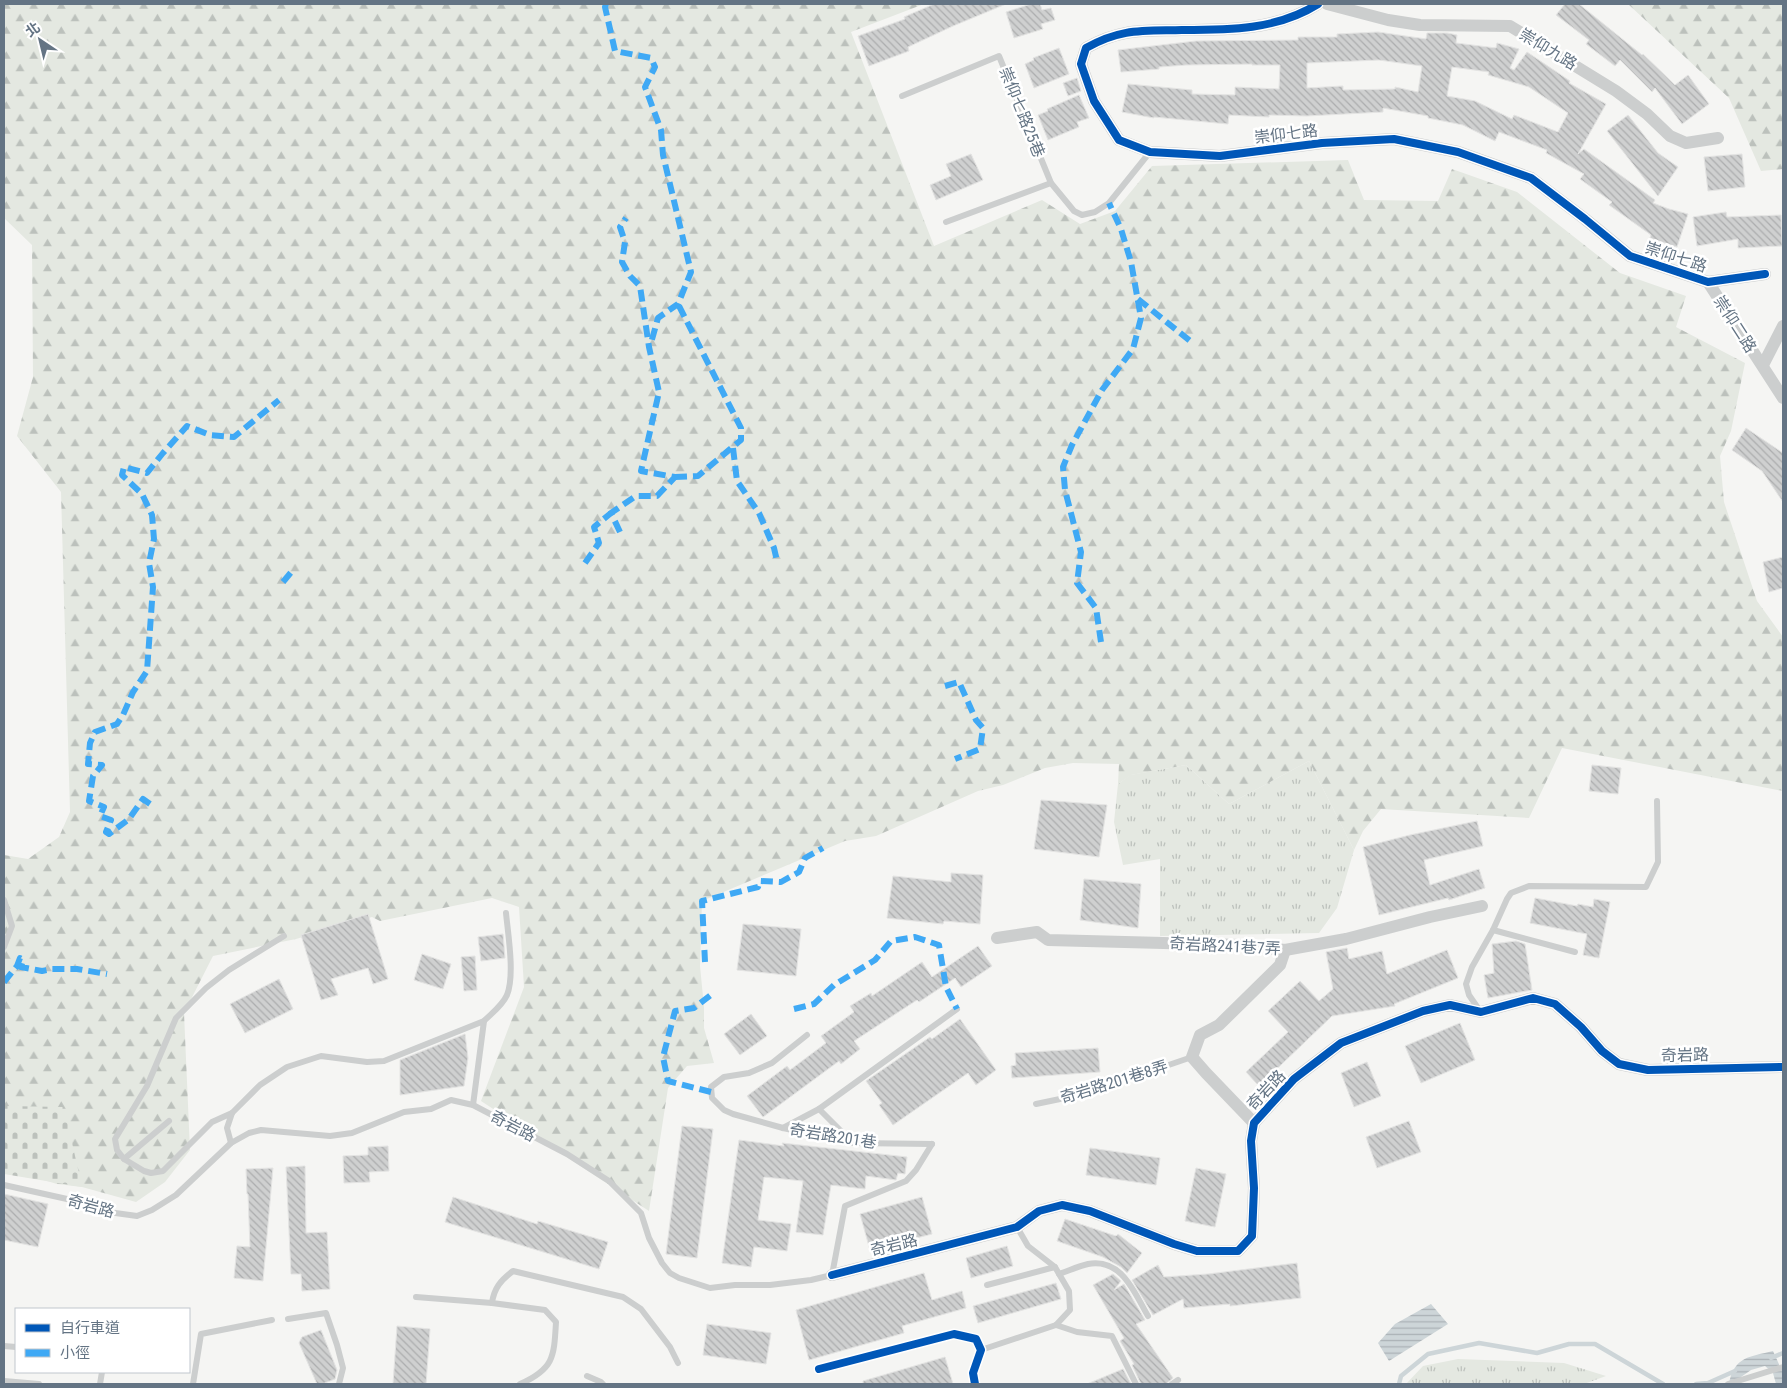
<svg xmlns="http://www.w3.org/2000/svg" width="1787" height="1388" font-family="'Roboto Condensed','Noto Sans TC',sans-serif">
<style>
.grass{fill:url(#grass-tufts)}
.forest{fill:url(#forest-firs)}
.cemetery{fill:url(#cemetery-stones)}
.water{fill:url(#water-rules)}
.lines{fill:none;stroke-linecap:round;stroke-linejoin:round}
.stream{stroke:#cdd5d8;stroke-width:4.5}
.building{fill:url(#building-back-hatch);stroke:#e4e4e3;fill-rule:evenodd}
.service{stroke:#cccece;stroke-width:6}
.minor{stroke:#cccece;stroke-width:12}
.quiet{stroke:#3fa9f5;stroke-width:6;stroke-dasharray:12 6;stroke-linecap:butt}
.cycleway-casing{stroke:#fff;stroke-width:11}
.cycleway{stroke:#0057b8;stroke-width:8}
.labels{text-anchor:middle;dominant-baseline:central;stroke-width:5;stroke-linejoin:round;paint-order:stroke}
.street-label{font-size:16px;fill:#647484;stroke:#fff}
</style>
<defs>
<pattern id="grass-tufts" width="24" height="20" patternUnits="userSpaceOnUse" patternTransform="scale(1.25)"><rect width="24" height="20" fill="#e4e8e1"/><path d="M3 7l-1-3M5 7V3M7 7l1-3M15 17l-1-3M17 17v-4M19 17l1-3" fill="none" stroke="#bcc1bc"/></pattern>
<pattern id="forest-firs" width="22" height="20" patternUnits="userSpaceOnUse" patternTransform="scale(1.25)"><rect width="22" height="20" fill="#e4e8e1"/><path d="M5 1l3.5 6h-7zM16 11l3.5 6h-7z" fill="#bcc1bc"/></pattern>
<pattern id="cemetery-stones" width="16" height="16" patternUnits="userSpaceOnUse" patternTransform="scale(1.25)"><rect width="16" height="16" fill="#e4e8e1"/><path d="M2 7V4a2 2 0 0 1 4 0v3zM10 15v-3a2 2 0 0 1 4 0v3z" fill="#bcc1bc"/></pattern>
<pattern id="water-rules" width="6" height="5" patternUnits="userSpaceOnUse" patternTransform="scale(1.25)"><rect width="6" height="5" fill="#cdd5d8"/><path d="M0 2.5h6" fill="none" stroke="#aab1b5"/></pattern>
<pattern id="building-back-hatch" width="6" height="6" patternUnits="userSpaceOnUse" patternTransform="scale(1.25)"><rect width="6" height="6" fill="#cfd0d0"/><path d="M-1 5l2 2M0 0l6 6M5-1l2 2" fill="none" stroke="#acadae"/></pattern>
</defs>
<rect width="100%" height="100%" fill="#f5f5f3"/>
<g class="grass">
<path d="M1309,761L1354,850L1337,908L1319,933L1160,936V859L1123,865L1114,822L1118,784L1130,775L1186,765L1229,804Z"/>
<path d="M1458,1359L1564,1363L1606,1376L1584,1384H1406L1423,1366Z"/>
</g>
<g class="forest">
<path d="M4,4H924L851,32L934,246L1042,200L1080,224L1115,211L1152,166L1348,160L1364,200L1438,201L1452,169L1517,192L1620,273L1686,296L1676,327L1745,363L1731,431L1720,456L1724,502L1757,601L1783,637V791L1562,748L1529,818L1381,809L1363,831L1354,850L1309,761L1229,804L1186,765L1131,775L1118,784L1119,764L1073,763L1045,768L1003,785L978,791L876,836L845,841L702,901L700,966L704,1007V1028L714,1063L687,1066L668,1088L649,1211L481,1101L524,987L519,907L492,898L380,921L372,917L296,939L213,956L184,1013L190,1150L165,1182L136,1202L82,1187L57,1184L4,1168V855L28,859L59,837L70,812L61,492L17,436L33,377L32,245L4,218Z"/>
<path d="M1628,4H1783V169L1761,171L1729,98Z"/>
</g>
<path class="cemetery" d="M4,1106L64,1107L82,1187L4,1174Z"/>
<g class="water">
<path d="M1431,1304L1448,1324L1389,1361L1378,1343L1395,1324Z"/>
<path d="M1773,1351L1783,1373V1384H1776L1773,1373L1765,1366L1751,1370L1741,1377V1384H1729C1734,1356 1750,1357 1773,1351Z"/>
</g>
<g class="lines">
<g class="stream">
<path d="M1771,1358L1783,1353"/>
<path d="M1399,1384L1401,1376L1428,1354L1479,1343L1537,1353L1569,1344H1595L1663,1384"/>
<path d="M1696,1384L1708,1383L1735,1371"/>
</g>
</g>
<g class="building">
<path d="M934,4H1006L953,26L908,47L909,51L869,66L858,36L905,19L904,17Z"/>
<path d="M1031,4H1040L1042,10L1051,8L1055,20L1041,24L1043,29L1014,38L1006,12Z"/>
<path d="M1565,4H1579L1642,55L1643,54L1675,85L1688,75L1709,104L1682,124L1655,88L1652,92L1620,60L1615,66L1586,44L1589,40L1556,15Z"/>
<path d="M1378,32L1426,39L1427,33H1447L1457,35L1456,43L1496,48L1497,43L1519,49L1510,68L1514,70L1527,52L1570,81L1569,83L1606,104L1578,154L1584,149L1655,200L1653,203L1669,209L1688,214L1677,247L1650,238L1651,235L1609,205L1612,202L1580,179L1584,174L1546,153L1547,150L1499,132L1495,141L1463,125L1428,118V116L1383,108V112L1306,116L1269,115V117L1229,115L1228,124L1154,117V118L1122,112L1128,84L1192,90V94L1235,95V87L1279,89L1280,65H1252V64L1186,65L1159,67V69L1121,72L1118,50L1196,41L1298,40V37H1337V34ZM1379,60L1422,66L1418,92L1395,87V89L1343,90V86L1307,88V63ZM1452,67L1489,72L1488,75L1529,87L1568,113L1558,132L1514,115L1512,119L1475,101L1447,96Z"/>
<path d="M1059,48L1069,74L1034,88L1025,64L1034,60L1033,58Z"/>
<path d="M1077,78L1081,91L1068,96L1063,83Z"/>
<path d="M1079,95L1089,118L1077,122L1079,127L1048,140L1038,115L1048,111L1047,109Z"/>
<path d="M1628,115L1658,153L1678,167L1658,196L1607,131Z"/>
<path d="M971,154L983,180L936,200L930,185L951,176L946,164Z"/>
<path d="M1742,154L1745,187L1708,191L1704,157Z"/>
<path d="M1726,212L1727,217L1781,215L1782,246L1738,248V239L1697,246L1693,217Z"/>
<path d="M1746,428L1783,453V502L1762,471L1732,450Z"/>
<path d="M1783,557V588L1769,592L1763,562Z"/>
<path d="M1592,765L1621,768L1618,794L1589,791Z"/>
<path d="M1041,800L1107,805L1099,857L1034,849Z"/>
<path d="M1477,821L1483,846L1424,860L1430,885L1479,869L1485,888L1449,900L1448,898L1379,915L1363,847L1410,835Z"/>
<path d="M951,873L983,875L980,924L944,921L943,924L887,918L893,876L951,882Z"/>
<path d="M1084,879L1141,884L1138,928L1080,920Z"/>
<path d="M1535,898L1577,906L1578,904L1593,907L1594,899L1610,902L1599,958L1583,955L1587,934L1530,923Z"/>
<path d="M368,914L388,979L373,984L368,968L331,979L338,995L321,1000L301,935Z"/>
<path d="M743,924L801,929L796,976L737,970Z"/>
<path d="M503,934L505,958L481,961L478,937Z"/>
<path d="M1516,941L1525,944L1532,990L1488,998L1484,975L1494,973L1492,944Z"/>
<path d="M978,946L992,966L961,987L955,978L919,1002L917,1000L854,1041L860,1049L841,1064L839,1061L763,1117L747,1096L787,1066L790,1070L826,1043L821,1036L854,1012L850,1006L863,998L871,993L872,996L922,962L932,977Z"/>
<path d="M1347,948L1349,959L1382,951L1387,974L1447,950L1458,978L1394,1004L1395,1006L1332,1016L1259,1086L1246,1072L1288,1032L1268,1011L1300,981L1319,1001L1333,989L1326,952Z"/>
<path d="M422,954L451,964L443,989L414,980Z"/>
<path d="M475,956L477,990L464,991L461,957Z"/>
<path d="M279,979L293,1009L245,1033L230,1004Z"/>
<path d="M751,1014L767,1036L740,1055L724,1034Z"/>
<path d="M960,1019L996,1070L976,1085L968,1073L893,1125L879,1105L882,1103L866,1081L930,1037L932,1039Z"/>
<path d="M1460,1023L1475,1060L1421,1083L1405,1046Z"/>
<path d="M465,1034L468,1058L464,1086L400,1095V1060Z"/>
<path d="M1098,1048L1100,1072L1012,1078L1011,1066L1016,1065L1015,1053Z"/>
<path d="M1367,1062L1381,1096L1354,1107L1341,1073Z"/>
<path d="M1409,1121L1421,1152L1377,1168L1366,1137Z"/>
<path d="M682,1126L713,1129L697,1258L666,1254Z"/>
<path d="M739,1140L784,1146L782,1143L907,1157L905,1174L898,1173L896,1180L866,1176L865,1189L831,1185L823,1235L796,1232L803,1181L764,1177L758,1220L791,1224L787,1251L754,1247L751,1267L722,1263Z"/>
<path d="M388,1146L389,1171L369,1172L370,1182L344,1183L343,1156L368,1155V1147Z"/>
<path d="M1090,1148L1160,1158L1156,1185L1086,1175Z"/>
<path d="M305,1166L306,1233L327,1232L330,1289L302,1291L301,1274H291L286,1167Z"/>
<path d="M273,1168L263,1281L234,1278L237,1246L250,1247L248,1194H247L246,1169Z"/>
<path d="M1196,1168L1226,1174L1215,1227L1185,1221Z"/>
<path d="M4,1194L48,1204L38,1247L4,1240Z"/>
<path d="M453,1197L537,1224L538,1221L608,1242L599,1269L445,1222Z"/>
<path d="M922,1197L932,1234L870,1250L860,1214Z"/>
<path d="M1065,1219L1116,1236L1118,1234L1142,1253L1127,1273L1121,1267L1103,1257L1057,1241Z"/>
<path d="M1007,1246L1013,1266L971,1278L966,1258Z"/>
<path d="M1297,1263L1301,1298L1230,1306V1304L1184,1308L1183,1299L1153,1315L1132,1280L1158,1265L1164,1277L1208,1274Z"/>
<path d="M924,1273L932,1300L962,1291L966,1308L902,1326L904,1333L809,1360L796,1310Z"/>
<path d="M1113,1274L1121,1281L1114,1290L1124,1284L1145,1320L1136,1324L1173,1378L1166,1384H1141L1132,1365L1134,1364L1120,1341L1124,1338L1093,1285Z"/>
<path d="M1056,1283L1061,1299L978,1323L973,1306Z"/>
<path d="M707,1324L771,1333L766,1364L703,1355Z"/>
<path d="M397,1326L430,1329L426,1384H393Z"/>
<path d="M321,1330L337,1370L335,1379L322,1384H317L299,1343L302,1337Z"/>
<path d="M945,1357L953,1384H863V1381Z"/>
<path d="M1123,1369L1131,1384H1087Z"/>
</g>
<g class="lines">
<g class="service">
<path d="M902,96L999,56L1051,183L1074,211L1082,215L1095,212L1109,203L1150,152"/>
<path d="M946,222L1051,183"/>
<path d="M4,900L12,926L4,947"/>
<path d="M1493,930L1575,952"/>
<path d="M1480,1011L1469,995L1466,984L1472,967L1493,930L1507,899L1511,893L1529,886L1646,887L1658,862L1657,801"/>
<path d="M484,1021C492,1013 502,1006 507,995C515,975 508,934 506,913"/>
<path d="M807,1035L772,1063L749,1073L724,1077L711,1087L712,1098L724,1110L733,1114L783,1128L853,1143L932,1144"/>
<path d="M1036,1104L1084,1094L1192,1057"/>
<path d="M819,1109L852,1142"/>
<path d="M169,1121L124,1159L144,1171L151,1173L163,1171L212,1122L232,1113"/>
<path d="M783,1128L819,1109L957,1009"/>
<path d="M231,1143L227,1128L232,1113L260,1085L287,1067L321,1056L367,1062L384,1061L484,1021L473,1105"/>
<path d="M124,1159L117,1150L115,1139L147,1086L176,1018L206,988L229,970L284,936"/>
<path d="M4,1185L76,1201L101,1211L137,1216L152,1210L176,1195L231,1143L249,1133L261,1130L330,1136L352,1133L404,1112L431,1109L451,1100L473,1105L567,1154L609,1181L641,1213L649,1238L662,1263L670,1273L679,1278L710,1288L735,1285H770L811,1280L832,1275L845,1206L906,1181L916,1170L932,1144"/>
<path d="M1059,1274C1068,1271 1079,1266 1088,1264C1122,1258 1134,1292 1148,1316"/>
<path d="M987,1285L1055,1267"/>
<path d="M416,1297L492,1303"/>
<path d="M288,1319L326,1313L337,1345L343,1368L339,1384"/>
<path d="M1056,1325L1077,1332L1112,1336L1136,1384"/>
<path d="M4,1346L16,1347"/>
<path d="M981,1350L1056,1325L1070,1310L1069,1291L1055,1267L1028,1246L1017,1227"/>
<path d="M819,1369L954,1334L976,1339L981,1350"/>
<path d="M587,1376L601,1382L603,1384"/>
<path d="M4,1381L39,1384"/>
<path d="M100,1384L102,1372"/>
<path d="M193,1384L201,1334L272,1320"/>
<path d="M520,1384C554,1369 554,1357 556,1322L545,1310L492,1303C494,1288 501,1280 513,1271L623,1297L641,1309L670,1347L678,1363"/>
<path d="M975,1384L973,1373L981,1350"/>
<path d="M1172,1384L1178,1380"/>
<path d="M1728,1384L1783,1367"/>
</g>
<g class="minor">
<path d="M1318,4C1277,30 1229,30 1182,30C1143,31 1121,28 1086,48L1081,64L1094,101L1119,140L1150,152L1220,156L1322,143L1394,139L1458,152L1531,178L1585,219L1630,256L1708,282L1765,274"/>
<path d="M1327,4L1388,20L1420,25L1510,26L1616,91L1647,114L1670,136L1686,143L1718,138"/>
<path d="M1708,282L1783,398"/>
<path d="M1763,365L1783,326"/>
<path d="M997,938L1037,932L1048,940L1240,945L1285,950L1346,939L1430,917L1482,906"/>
<path d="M1254,1123L1206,1073L1192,1057L1200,1035L1219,1025L1280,965L1285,950"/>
<path d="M832,1275L1017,1227L1039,1211L1062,1205L1090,1211L1174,1244L1197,1251H1238L1252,1236L1254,1188L1251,1141L1254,1123L1294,1079L1341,1043L1423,1011L1450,1005L1481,1012L1533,998L1555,1004L1581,1027L1602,1051L1619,1064L1648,1070L1783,1067"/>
</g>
<g class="quiet">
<path d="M606,4L605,7L615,51L651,58L655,67L645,87L661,130L663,155L691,272L678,304L658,318L651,343"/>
<path d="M1138,299L1194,344"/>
<path d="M733,448L737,481L759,513L774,548L777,561"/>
<path d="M675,477L698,476L741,440V428L678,304"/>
<path d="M620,532L611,513L636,496H657L675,477L641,471L659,392L649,347L640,286L630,276L622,262L625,242L620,227L626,218"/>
<path d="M585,563L599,543L594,527L611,513"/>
<path d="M283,582L293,570"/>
<path d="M1101,642L1096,608L1077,583L1081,552L1065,490L1063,467L1072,445L1102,390L1133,349L1141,318L1131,262L1121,229L1109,203"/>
<path d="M945,686L959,682L976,720L983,728L980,749L955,759"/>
<path d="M150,804L143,799L129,819L109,834L106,832L111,820L100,816L104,807L89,801L93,776L102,765L88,764L90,743L95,732L117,724L123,715L133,692L147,671L153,587L149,563L154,539L152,515L142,494L122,475L124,467L147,473L163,453L187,426L210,435L234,437L279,400"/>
<path d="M705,962L702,901L758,887L760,881L781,882L799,872L805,858L823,848"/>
<path d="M4,982L17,966L20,958L23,960L21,967L42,971L52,969H77L107,974"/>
<path d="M794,1009L814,1004L834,985L875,960L891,941L915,937L939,945L946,987L957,1009"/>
<path d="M711,1092L668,1081L663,1057L675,1011L694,1008L712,994"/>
</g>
<defs>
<g id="cycleway">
<path d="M1318,4C1277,30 1229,30 1182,30C1143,31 1121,28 1086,48L1081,64L1094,101L1119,140L1150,152L1220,156L1322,143L1394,139L1458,152L1531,178L1585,219L1630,256L1708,282L1765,274"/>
<path d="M832,1275L1017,1227L1039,1211L1062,1205L1090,1211L1174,1244L1197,1251H1238L1252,1236L1254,1188L1251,1141L1254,1123L1294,1079L1341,1043L1423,1011L1450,1005L1481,1012L1533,998L1555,1004L1581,1027L1602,1051L1619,1064L1648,1070L1783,1067"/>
<path d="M819,1369L954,1334L976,1339L981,1350L973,1373L975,1384"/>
</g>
</defs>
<use href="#cycleway" class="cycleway-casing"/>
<use href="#cycleway" class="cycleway"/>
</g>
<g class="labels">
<g class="street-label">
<text transform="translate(1548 49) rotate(31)">崇仰九路</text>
<text transform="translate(1022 112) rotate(68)">崇仰七路25巷</text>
<text transform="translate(1286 134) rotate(-7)">崇仰七路</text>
<text transform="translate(1676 257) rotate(18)">崇仰七路</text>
<text transform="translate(1735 324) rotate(57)">崇仰二路</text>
<text transform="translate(1225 946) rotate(3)">奇岩路241巷7弄</text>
<text transform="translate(1685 1055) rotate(-1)">奇岩路</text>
<text transform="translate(1114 1082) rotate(-17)">奇岩路201巷8弄</text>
<text transform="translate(1266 1090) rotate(-47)">奇岩路</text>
<text transform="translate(513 1126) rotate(27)">奇岩路</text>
<text transform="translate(833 1136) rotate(9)">奇岩路201巷</text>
<text transform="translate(91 1206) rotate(15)">奇岩路</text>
<text transform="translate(894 1245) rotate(-14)">奇岩路</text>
</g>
</g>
<rect width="1787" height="1388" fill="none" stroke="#647484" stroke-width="10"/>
<rect x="15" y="1308" width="175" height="65" fill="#ffffff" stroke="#c1c7ce"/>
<rect x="25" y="1324" width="25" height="8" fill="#0057b8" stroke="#c1c7ce"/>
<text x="60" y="1333" font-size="15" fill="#647484">自行車道</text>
<rect x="25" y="1349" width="25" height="8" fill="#3fa9f5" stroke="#c1c7ce"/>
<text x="60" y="1358" font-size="15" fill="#647484">小徑</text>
<g transform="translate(40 40) rotate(325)" stroke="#ffffff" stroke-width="4" paint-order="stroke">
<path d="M0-4L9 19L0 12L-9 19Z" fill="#647484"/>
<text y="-8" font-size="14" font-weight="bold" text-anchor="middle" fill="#647484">北</text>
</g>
</svg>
